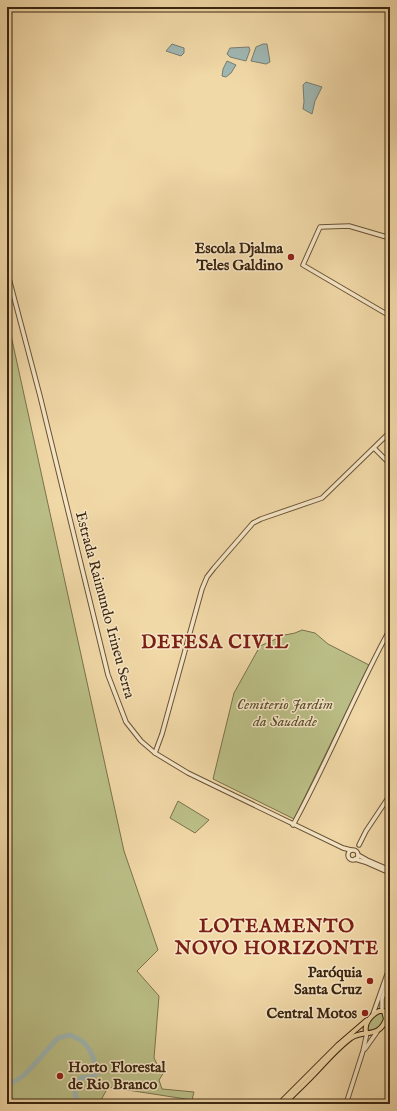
<svg xmlns="http://www.w3.org/2000/svg" width="397" height="1111" font-family="'IM FELL English',serif">
<style>
.green{fill:#bbbf87;stroke:#7a724c}
.water{fill:#9fb7b3;stroke:#777d72}
.lines{fill:none;stroke-linecap:round;stroke-linejoin:round}
.river{stroke:#9fb7b3;stroke-width:5}
.minor-casing{stroke:#685236;stroke-width:5.5}
.major-casing{stroke:#3a2510;stroke-width:6}
.minor{stroke:#f6e6c6;stroke-width:3.5}
.major{stroke:#f1d8a7;stroke-width:4}
.poi-dot{fill:#8f2418;stroke:#f6e6c6;stroke-width:1.5}
.labels{text-anchor:middle;dominant-baseline:central;stroke-width:3;stroke-linejoin:round;paint-order:stroke}
.poi-label{font-size:15px;font-weight:bold;fill:#3a2510;stroke:#f6e6c6;text-anchor:end}
.street-label{font-size:15px;fill:#3a2510;stroke:#f6e6c6}
.park-label{font-size:15px;font-style:italic;fill:#5a4c2e;stroke:#f6e6c6}
.district-label{font-size:19px;font-weight:bold;letter-spacing:1px;fill:#7a1f14;stroke:#f6e6c6}
</style>
<rect width="100%" height="100%" fill="#f1d8a7"/>
<filter id="stains"><feTurbulence type="fractalNoise" baseFrequency=".005" numOctaves="4"/><feColorMatrix values="0 0 0 0 .2 0 0 0 0 .09 0 0 0 0 .02 0 0 0 .5 -.17"/></filter>
<radialGradient id="worn" r=".72"><stop offset=".6" stop-color="#630" stop-opacity="0"/><stop offset="1" stop-color="#630" stop-opacity=".3"/></radialGradient>
<g class="green">
<path d="M7,317L124,851L158,950L137,971L159,996L154,1058L158,1066L164,1072L159,1080L162,1089L194,1092L192,1100L108,1087L99,1104H7Z"/>
<path d="M302,630L315,633L328,644L369,665L294,819L213,779L234,693L260,646L285,635L295,633Z"/>
<path d="M178,801L209,820L195,833L170,818Z"/>
<path d="M382,1012L385,1016C382,1026 377,1030 368,1032C365,1022 374,1015 382,1012Z"/>
</g>
<g class="water">
<path d="M172,44L184,48V53L181,56L166,51Z"/>
<path d="M263,44H267L270,62L266,64L251,61L256,47Z"/>
<path d="M249,47L250,50L246,61L230,57L227,54L230,48Z"/>
<path d="M227,61L236,65L231,73L226,77L222,76L223,69Z"/>
<path d="M306,82L322,87L315,101L312,114L303,109L304,102L303,85Z"/>
</g>
<g class="lines">
<path class="river" d="M7,1079L12,1083L23,1076L31,1068L58,1038L70,1035C74,1037 79,1039 82,1041C91,1049 96,1062 97,1073L90,1077L81,1078C76,1085 73,1089 76,1097L74,1104"/>
<defs>
<g id="minor">
<path d="M390,238L349,226L320,227L303,265L390,316"/>
<path d="M7,271L40,396L108,675L126,722L141,741L155,753L188,773L343,848L351,850"/>
<path d="M374,448L390,464"/>
<path d="M155,753L162,734L202,589L207,577L214,568L253,523L261,519L322,498L390,432"/>
<path d="M293,825C328,761 355,693 390,629"/>
<path d="M359,845L366,831L390,795"/>
<circle cx="353" cy="855" r="5"/>
<path d="M358,855L367,860L390,870"/>
<path d="M355,859L365,862L390,873"/>
<path d="M382,1010V999L390,975"/>
<path d="M373,1014L390,966"/>
<path d="M365,1049L377,1032"/>
<path d="M346,1104L363,1051L367,1033"/>
</g>
<g id="major">
<path d="M279,1104L338,1045L367,1020"/>
<path d="M284,1104C296,1092 308,1081 319,1069C329,1058 339,1047 351,1038C364,1029 379,1039 386,1019L384,1011H379C371,1015 364,1023 366,1032"/>
</g>
</defs>
<use href="#minor" class="minor-casing"/>
<use href="#major" class="major-casing"/>
<use href="#minor" class="minor"/>
<use href="#major" class="major"/>
</g>
<g class="poi-dot">
<circle cx="291" cy="257" r="4"/>
<circle cx="370" cy="981" r="4"/>
<circle cx="365" cy="1013" r="4"/>
<circle cx="60" cy="1076" r="4"/>
</g>
<g class="labels">
<g class="poi-label">
<text x="283" y="248">Escola Djalma<tspan x="283" dy="17">Teles Galdino</tspan></text>
<text x="362" y="972">Paróquia<tspan x="362" dy="17">Santa Cruz</tspan></text>
<text x="357" y="1013">Central Motos</text>
<text x="68" y="1067" text-anchor="start">Horto Florestal<tspan x="68" dy="17">de Rio Branco</tspan></text>
</g>
<g class="street-label">
<text transform="translate(105 605) rotate(75)">Estrada Raimundo Irineu Serra</text>
</g>
<g class="park-label">
<text x="285" y="704">Cemiterio Jardim<tspan x="285" dy="17">da Saudade</tspan></text>
</g>
<g class="district-label">
<text x="215" y="643">DEFESA CIVIL</text>
<text x="277" y="927">LOTEAMENTO<tspan x="277" dy="22">NOVO HORIZONTE</tspan></text>
</g>
</g>
<rect width="397" height="1111" fill="none" stroke="#f1d8a7" stroke-width="24"/>
<rect x="8" y="8" width="381" height="1095" fill="none" stroke="#3a2510" stroke-width="2"/>
<rect x="12" y="12" width="373" height="1087" fill="none" stroke="#3a2510"/>
<rect width="100%" height="100%" filter="url(#stains)"/>
<rect width="100%" height="100%" fill="url(#worn)"/>
</svg>
